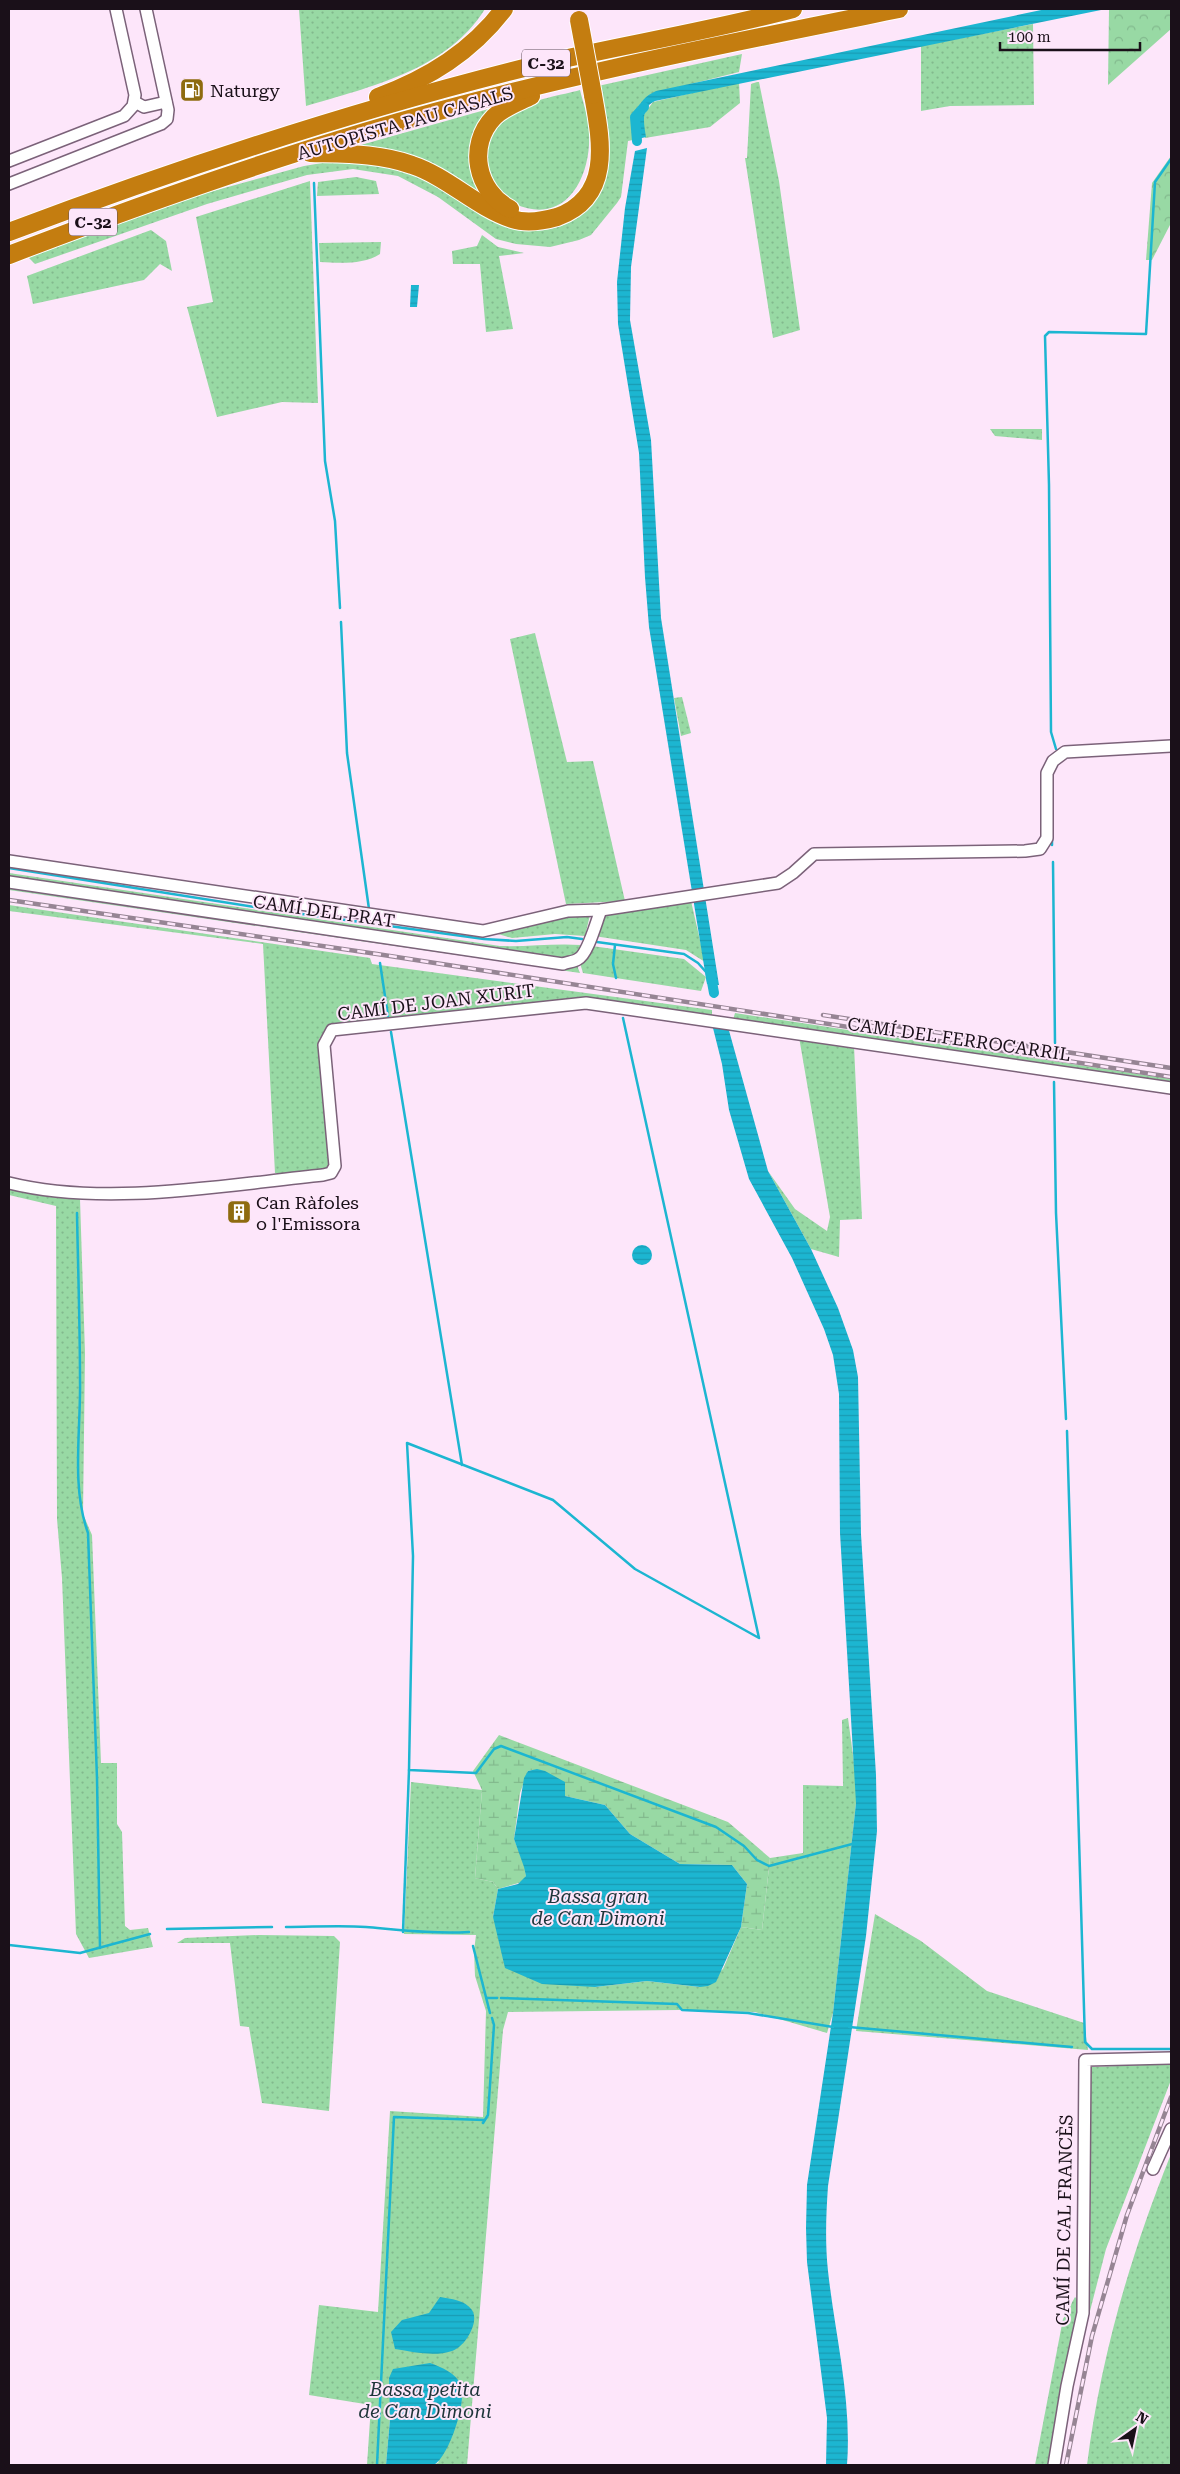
<svg xmlns="http://www.w3.org/2000/svg" width="1180" height="2474" font-family="'Roboto Serif',serif">
<style>
.grass{fill:url(#grass-dots)}
.forest{fill:url(#forest-crowns)}
.wetland{fill:url(#wetland-marsh)}
.water{fill:url(#water-rules)}
.lines{fill:none;stroke-linecap:round;stroke-linejoin:round}
.stream{stroke:#1cb6d1;stroke-width:2.5}
.canal{stroke:#1cb6d1;stroke-width:10}
.minor-casing{stroke:#7b6279;stroke-width:14}
.highway-casing{stroke:#fff;stroke-width:20}
.minor{stroke:#fff;stroke-width:11}
.highway{stroke:#c47d10;stroke-width:18}
.rail-casing{stroke:#968594;stroke-width:4.5}
.rail{stroke:#fde6fa;stroke-width:2.5;stroke-dasharray:8;stroke-linecap:butt}
.highway-bridge-casing{stroke:#fff;stroke-width:20;stroke-linecap:butt}
.highway-bridge{stroke:#c47d10;stroke-width:18}
.labels{text-anchor:middle;dominant-baseline:central;stroke-width:4;stroke-linejoin:round;paint-order:stroke}
.shield{fill:#fde6fa;stroke:#5e505c;stroke-width:1}
.shield-label{font-size:16px;font-weight:bold;fill:#1a1019}
.poi-label{font-size:18px;fill:#1a1019;stroke:#fde6fa;text-anchor:start}
.street-label{font-size:18px;fill:#1a1019;stroke:#fde6fa}
.water-label{font-size:19px;font-style:italic;fill:#1e353a;stroke:#fde6fa}
</style>
<defs>
<pattern id="grass-dots" width="8" height="8" patternUnits="userSpaceOnUse" patternTransform="scale(1.25)"><rect width="8" height="8" fill="#98d9a4"/><path d="M2 2h.1M6 6h.1" fill="none" stroke="#82b98d" stroke-width="1.8" stroke-linecap="round"/></pattern>
<pattern id="forest-crowns" width="20" height="18" patternUnits="userSpaceOnUse" patternTransform="scale(1.25)"><rect width="20" height="18" fill="#98d9a4"/><path d="M2 6a3 3 0 1 1 6 0M12 15a3 3 0 1 1 6 0" fill="none" stroke="#82b98d"/></pattern>
<pattern id="wetland-marsh" width="20" height="14" patternUnits="userSpaceOnUse" patternTransform="scale(1.25)"><rect width="20" height="14" fill="#98d9a4"/><path d="M1 5h8M5 5V1M11 12h8M15 12V8" fill="none" stroke="#82b98d"/></pattern>
<pattern id="water-rules" width="6" height="5" patternUnits="userSpaceOnUse" patternTransform="scale(1.25)"><rect width="6" height="5" fill="#1cb6d1"/><path d="M0 2.5h6" fill="none" stroke="#199bb3"/></pattern>
</defs>
<rect width="100%" height="100%" fill="#fde6fa"/>
<g class="grass">
<path d="M299,9H485C447,70 370,87 306,106Z"/>
<path d="M1033,24L1034,105L950,106L921,111V46Z"/>
<path d="M742,54L739,72L655,93L640,104L642,138L628,141L621,197L617,203L591,235L579,240L550,247L516,244L496,239L438,197L398,176L353,169L307,175L207,204L35,264L27,256L188,198L304,166L340,160L370,161L423,175L507,227C573,244 614,199 609,135C607,119 601,102 598,86Z"/>
<path d="M739,82L740,103L710,127L645,138L642,117L653,102Z"/>
<path d="M757,82H759L779,181L800,330L773,338L745,158H747L751,84Z"/>
<path d="M580,90C583,103 589,118 589,131C592,175 567,227 515,204C507,200 501,192 496,185C476,154 488,128 518,109C533,99 563,95 580,90Z"/>
<path d="M492,108L479,125L485,197L350,148Z"/>
<path d="M356,177L376,181L379,194L317,196L318,182Z"/>
<path d="M310,181L318,403L282,402L217,417L187,307L213,302L196,217Z"/>
<path d="M151,230L166,241L172,271L160,264L144,280L33,304L27,276Z"/>
<path d="M482,235L498,247L524,253L499,256L513,329L486,332L480,264H453L452,251L477,246Z"/>
<path d="M381,242L380,254C363,265 339,263 320,262L319,243Z"/>
<path d="M990,429H1042V440L995,436Z"/>
<path d="M535,633L567,762L593,761L625,901L566,904L510,639Z"/>
<path d="M682,697L691,733L681,736L674,698Z"/>
<path d="M9,873L500,946C528,947 554,943 581,945L578,968L580,973L9,890Z"/>
<path d="M691,901L705,962L686,950L594,936L606,913Z"/>
<path d="M9,905L370,958L372,964L712,1010V1016L584,1000L329,1026L319,1039L323,1055L332,1163L321,1173H275L263,944L9,911Z"/>
<path d="M567,915H590L585,936L555,934L512,938L498,934Z"/>
<path d="M592,946L684,959L706,977L701,991L583,973L580,963Z"/>
<path d="M735,1013L1171,1079V1085L733,1020Z"/>
<path d="M799,1037L854,1046L862,1219L840,1220L839,1257L811,1249L768,1171L795,1209L827,1231L830,1217Z"/>
<path d="M9,1187L80,1199L85,1353L83,1514L92,1535L101,1763H117V1824L122,1832L125,1926L130,1930L148,1928L153,1947L89,1958L76,1934L62,1578L57,1519L56,1206L9,1195Z"/>
<path d="M848,1718L857,1785L856,1803L833,2013L827,2033L755,2012L679,2010L508,2012L503,2030L467,2465H434L439,2462L390,2419L386,2465H367L371,2405L309,2395L319,2305L378,2312L390,2111L483,2117L486,2011L475,1976L474,1951L476,1935L404,1934L411,1782L482,1790L475,1878L493,1882L498,1889L493,1917L595,1987L647,1981L700,1987L723,1969L741,1927L762,1930L770,1858L803,1853V1785L843,1786L842,1720Z"/>
<path d="M875,1914L921,1941L987,1991L1084,2023L1088,2050L856,2031Z"/>
<path d="M259,1935L334,1936L340,1942L329,2111L262,2103L249,2027L240,2026L230,1943H177L185,1938Z"/>
<path d="M1171,2064V2080L1106,2249L1090,2311L1091,2067Z"/>
<path d="M1171,2154V2465H1087C1100,2359 1131,2253 1171,2154Z"/>
<path d="M1075,2297L1079,2301L1057,2465H1035L1063,2319Z"/>
</g>
<g class="forest">
<path d="M1109,9H1171V29L1108,85Z"/>
<path d="M1171,156V223L1152,260H1146L1152,183Z"/>
</g>
<path class="wetland" d="M499,1735L728,1822L770,1858L762,1930L741,1927L747,1884L732,1865L680,1864L630,1834L605,1805L565,1796V1791C553,1779 546,1768 528,1771L520,1793L514,1839L525,1867L526,1876L522,1882L498,1889L493,1882L475,1878L482,1790L473,1771Z"/>
<g class="water">
<path d="M1046,9H1106L655,101C640,108 644,124 646,137L634,140C635,118 634,101 656,91Z"/>
<path d="M647,148L631,267L630,320L651,440L661,618L719,985L707,984L649,627L645,577L639,453L618,324L617,282L625,208L635,151Z"/>
<path d="M411,285H419L417,307H410Z"/>
<path d="M712,1024L728,1027L768,1171L811,1249L838,1308L853,1350L858,1377L861,1534L876,1775L877,1831L866,1936L828,2186C826,2215 825,2243 828,2271C835,2335 852,2400 847,2465H826L827,2418L807,2262L806,2228L807,2185L833,2013L856,1803L840,1533L839,1394L833,1355L824,1329L792,1258L749,1179L729,1110L722,1064Z"/>
<circle cx="642" cy="1255" r="10"/>
<path d="M537,1769L545,1771L565,1782V1796L605,1805L630,1834L680,1864L732,1865L747,1884L741,1927L716,1982L708,1986L700,1987L647,1981L595,1987L542,1984L505,1968L493,1917L498,1889L518,1884L526,1876L524,1867L514,1839L524,1778L528,1771Z"/>
<path d="M440,2297C451,2299 465,2300 472,2310C480,2322 465,2347 452,2351C434,2357 414,2352 395,2349L391,2332L402,2320L429,2313Z"/>
<path d="M430,2363C441,2367 456,2373 461,2385C467,2402 449,2456 434,2465H386L390,2419L389,2378L393,2369Z"/>
</g>
<g class="lines">
<g class="stream">
<path d="M314,183L325,461L335,521L340,608"/>
<path d="M341,622L347,753L369,909"/>
<path d="M1056,749L1051,732L1049,485L1045,336L1049,332L1146,334L1155,182L1171,159"/>
<path d="M1052,837V845"/>
<path d="M1053,862L1055,1043"/>
<path d="M9,868L273,910L484,939L516,941L567,937L582,939"/>
<path d="M597,942L684,954L698,963L706,972"/>
<path d="M615,945L613,964L616,978"/>
<path d="M380,963L388,1016"/>
<path d="M623,1018L759,1638L635,1569L553,1500L407,1443L413,1556L409,1770L476,1773L494,1749L501,1746L716,1827L744,1846L757,1860L769,1866L856,1843"/>
<path d="M391,1032L462,1465"/>
<path d="M1054,1082L1056,1213L1066,1419"/>
<path d="M77,1213C78,1269 80,1325 80,1381C81,1430 71,1486 88,1533L97,1778L100,1948"/>
<path d="M1067,1431L1085,2042L1092,2049H1171"/>
<path d="M286,1927C312,1927 340,1925 366,1927C401,1930 434,1934 469,1932"/>
<path d="M167,1929L272,1927"/>
<path d="M403,1932L409,1770"/>
<path d="M9,1945L80,1953L150,1934"/>
<path d="M473,1946L490,2013"/>
<path d="M487,1998H497"/>
<path d="M501,1998L677,2004L682,2010L748,2013L833,2027"/>
<path d="M849,2027L1072,2047"/>
<path d="M483,2123L488,2115L494,2025L492,2018"/>
<path d="M377,2465L394,2117L484,2120"/>
</g>
<g class="canal">
<path d="M637,141L635,117L644,107"/>
<path d="M710,971L714,993"/>
</g>
<defs>
<g id="minor">
<path d="M135,102L144,107L166,102"/>
<path d="M9,161L124,116L133,106L135,95L116,9"/>
<path d="M9,184L161,124L167,119L168,110L146,9"/>
<path d="M9,861L483,931L568,911L601,910L778,883L793,873L814,854L1025,851L1040,849L1047,838V773L1053,761L1065,752L1171,746"/>
<path d="M9,882L563,964C567,962 574,962 578,959C588,954 596,922 601,910"/>
<path d="M9,1183C106,1207 224,1185 323,1175L331,1173L335,1166L324,1045L332,1030L586,1003L1171,1088"/>
<path d="M1153,2169L1171,2129"/>
<path d="M1054,2465L1067,2386L1083,2313L1085,2060L1171,2058"/>
</g>
<g id="highway">
<path d="M378,97C429,78 471,52 504,9"/>
<path d="M310,153C344,154 379,153 412,165C448,177 476,207 512,219C527,224 543,221 557,217C613,197 601,140 593,95"/>
<path d="M510,209C476,191 467,145 494,117C504,107 519,102 531,96"/>
<path d="M9,232C179,168 351,111 528,67C616,46 706,32 793,9"/>
<path d="M9,255C126,210 244,168 364,132C540,80 720,45 899,9"/>
</g>
</defs>
<use href="#minor" class="minor-casing"/>
<use href="#highway" class="highway-casing"/>
<use href="#minor" class="minor"/>
<use href="#highway" class="highway"/>
<defs>
<g id="rail">
<path d="M9,900L377,954L1171,1077"/>
<path d="M823,1015L1171,1068"/>
<path d="M1066,2465L1092,2336L1127,2215L1171,2097"/>
</g>
</defs>
<use href="#rail" class="rail-casing"/>
<use href="#rail" class="rail"/>
<defs>
<path id="highway-bridge" d="M579,20L593,95"/>
</defs>
<use href="#highway-bridge" class="highway-bridge-casing"/>
<use href="#highway-bridge" class="highway-bridge"/>
</g>
<defs>
<symbol id="fuel-square" viewBox="-11 -11 22 22"><rect x="-9" y="-9" width="18" height="18" rx="4" fill="#8e6b0f" stroke="#fde6fa"/><path d="M-5.5-6h7V0h2V4h1.3V-2.5L3-4.5l.8-.8L6-3V5H2.5V1h-1V6h-7ZM-4.2-4.7v3.2H.2V-4.7Z" fill="#fff"/></symbol>
<symbol id="building-square" viewBox="-11 -11 22 22"><rect x="-9" y="-9" width="18" height="18" rx="4" fill="#8e6b0f" stroke="#fde6fa"/><path d="M-4-6H4V6H1V3H-1V6H-4ZM-2.5-4.3h1.7v1.8h-1.7ZM.8-4.3h1.7v1.8H.8ZM-2.5-1h1.7V.8h-1.7ZM.8-1h1.7V.8H.8Z" fill="#fff"/></symbol>
</defs>
<g fill-rule="evenodd">
<use href="#fuel-square" x="178" y="76" width="28" height="28"/>
<use href="#building-square" x="225" y="1198" width="28" height="28"/>
</g>
<g class="labels">
<g class="shield">
<rect x="522" y="49.5" width="48" height="27" rx="4"/>
<rect x="69" y="208.5" width="48" height="27" rx="4"/>
</g>
<g class="shield-label">
<text x="546" y="63">C-32</text>
<text x="93" y="222">C-32</text>
</g>
<g class="poi-label">
<text x="210" y="90">Naturgy</text>
<text x="256" y="1202">Can Ràfoles<tspan x="256" dy="21">o l'Emissora</tspan></text>
</g>
<g class="street-label">
<text transform="translate(405 123) rotate(-16)">AUTOPISTA PAU CASALS</text>
<text transform="translate(324 911) rotate(8)">CAMÍ DEL PRAT</text>
<text transform="translate(436 1002) rotate(-7)">CAMÍ DE JOAN XURIT</text>
<text transform="translate(959 1039) rotate(8)">CAMÍ DEL FERROCARRIL</text>
<text transform="translate(1064 2220) rotate(-89)">CAMÍ DE CAL FRANCÈS</text>
</g>
<g class="water-label">
<text x="598" y="1896">Bassa gran<tspan x="598" dy="22">de Can Dimoni</tspan></text>
<text x="425" y="2389">Bassa petita<tspan x="425" dy="22">de Can Dimoni</tspan></text>
</g>
</g>
<rect width="1180" height="2474" fill="none" stroke="#1a1019" stroke-width="20"/>
<g transform="translate(1135 2429) rotate(33)" stroke="#fde6fa" stroke-width="4" paint-order="stroke">
<path d="M0-4L9 19L0 12L-9 19Z" fill="#1a1019"/>
<text y="-8" font-size="14" font-weight="bold" text-anchor="middle" fill="#1a1019">N</text>
</g>
<path d="M1000 42v8h140v-8" fill="none" stroke="#1a1019" stroke-width="2.5"/>
<text x="1008" y="42" font-size="15" fill="#1a1019" stroke="#fde6fa" stroke-width="4" paint-order="stroke">100 m</text>
</svg>
